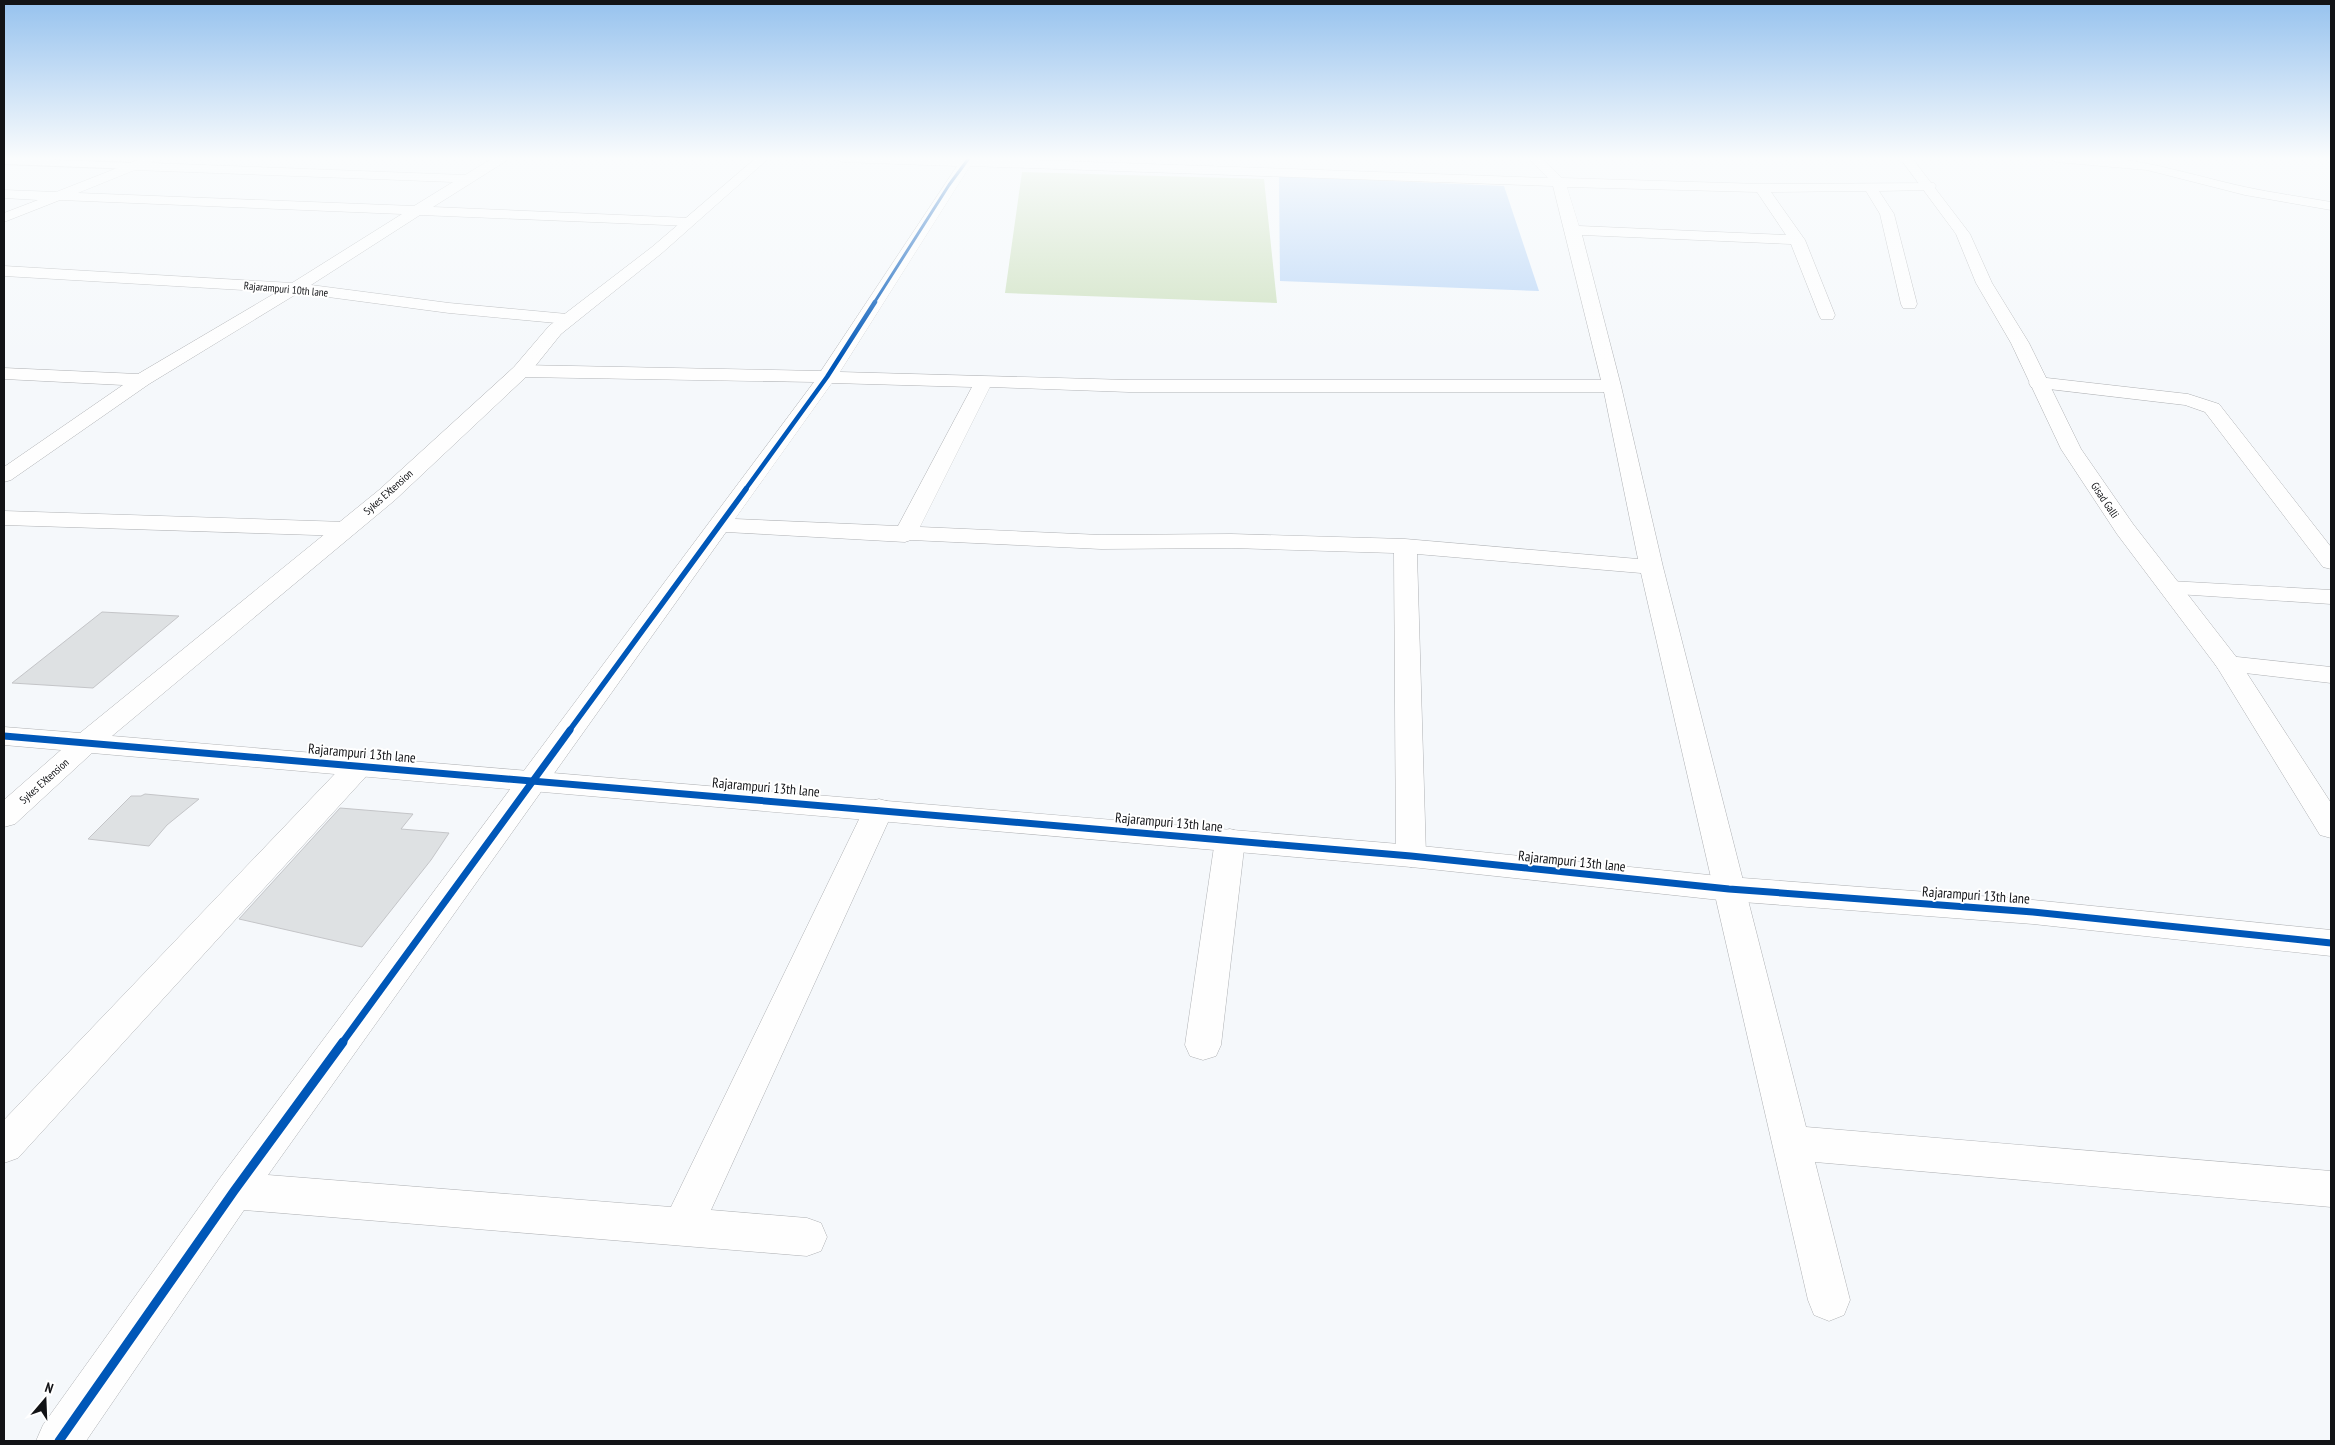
<svg xmlns="http://www.w3.org/2000/svg" width="2335" height="1445" font-family="'PT Sans Narrow',sans-serif">
<style>
.green{fill:#cee1c0}
.water{fill:#bcd7f7}
.building{fill:#dee1e3;stroke:#c4c5c8}
.lines{fill:none;stroke-linecap:round;stroke-linejoin:round}
.service-casing{stroke:#afb1b4;stroke-width:2}
.minor-casing{stroke:#afb1b4;stroke-width:1}
.tertiary-casing{stroke:#afb1b4;stroke-width:1}
.service{fill:#fefefe;fill-rule:evenodd}
.minor{fill:#fefefe;fill-rule:evenodd}
.tertiary{fill:#fefefe;fill-rule:evenodd}
.cycleway-far4-casing{stroke:#fff;stroke-width:5}
.cycleway-far3-casing{stroke:#fff;stroke-width:6}
.cycleway-far2-casing{stroke:#fff;stroke-width:8}
.cycleway-far1-casing{stroke:#fff;stroke-width:10}
.cycleway-casing{stroke:#fff;stroke-width:12}
.cycleway-far4{stroke:#0057b8;stroke-width:3}
.cycleway-far3{stroke:#0057b8;stroke-width:4.5}
.cycleway-far2{stroke:#0057b8;stroke-width:5.5}
.cycleway-far1{stroke:#0057b8;stroke-width:7}
.cycleway{stroke:#0057b8;stroke-width:9}
.labels{text-anchor:middle;dominant-baseline:central;stroke-width:4;stroke-linejoin:round;paint-order:stroke}
.far-street-label{font-size:11px;fill:#121316;stroke:#fff}
.street-label{font-size:14px;fill:#121316;stroke:#fff}
</style>
<rect width="100%" height="100%" fill="#f5f8fb"/>
<path class="green" d="M1022,172L1264,179L1277,303L1005,293Z"/>
<path class="water" d="M1279,176L1504,186L1539,291L1280,281Z"/>
<g class="building">
<path d="M102,612L179,616L93,688L12,683Z"/>
<path d="M145,794L199,799L167,825L149,846L88,839L131,796H141Z"/>
<path d="M340,808L413,814L401,829L449,833L431,860L362,947L239,919Z"/>
</g>
<g class="lines">
<defs>
<path id="service" d="M4,158L133,163L139,166L133,169L4,164Z"/>
<g id="minor">
<path d="M143,158H153L154,160L152,163L465,175L493,158H507L506,161L433,207L690,218L697,222L690,226L420,215L311,285L449,303L567,314L573,315L576,319L573,323L567,324L449,313L298,293L149,384L11,480L4,482V467L123,385L4,379V368L138,374L277,292L4,276V266L292,283L402,214L60,200L4,222V213L38,200L4,198V190L56,192ZM135,170L453,182L414,206L78,193Z"/>
<path d="M836,158H975L1548,178L1528,158H1541L1562,178L1761,184L1934,183L1936,186L1934,189L1929,190L1879,191L1894,214L1917,304L1915,308H1903L1901,304L1880,214L1866,191L1771,192L1805,240L1835,315L1833,319H1821L1819,315L1791,244L1582,235L1621,386L1663,567L1806,1127L2331,1171V1207L1815,1162L1850,1300L1844,1315L1829,1321L1814,1315L1808,1300L1641,573L1417,554L1426,856L1422,864L1411,867L1400,864L1396,856L1394,553L1231,548L1101,549L911,540L905,542L726,532L268,1175L671,1207L864,809L868,802L879,799L890,802L894,809L711,1210L807,1218L821,1223L827,1237L821,1251L807,1256L244,1210L86,1441H36L43,1425L220,1178L814,382L521,377L514,375L512,371L514,367L521,365L821,371L957,166L842,162ZM970,166L1553,186L1601,380H1129L840,372ZM1567,187L1757,192L1786,235L1579,226ZM832,383L972,387L898,526L735,519ZM990,387L1129,392H1604L1638,559L1405,539L1231,534L1101,535L920,527Z"/>
<path d="M2050,158C2116,149 2181,173 2245,187C2273,193 2302,197 2331,202V210L2245,195L2147,170L2056,162Z"/>
<path d="M2038,377L2188,394L2219,404L2331,547V569L2323,567L2205,412L2185,405L2031,387L2029,383L2031,379Z"/>
<path d="M4,511L346,522L354,524L357,529L354,534L346,536L4,525Z"/>
<path d="M2170,581L2331,590V604L2162,593L2158,588L2162,583Z"/>
<path d="M2228,656L2331,667V683L2219,670L2215,664L2219,658Z"/>
<path d="M360,755L370,758L374,765L370,772L18,1158L4,1163V1120L350,758Z"/>
<path d="M1230,829L1241,832L1245,840L1221,1045L1216,1056L1203,1060L1190,1056L1185,1045L1215,840L1219,832Z"/>
</g>
<g id="tertiary">
<path d="M756,158H769L662,253L561,334L528,375L395,500L112,736L1411,845L1729,877L2033,900L2331,930V956L2033,924L1729,901L1411,867L92,753L15,824L4,827V800L61,750L4,745V727L80,733L379,490L514,367L549,326L652,247Z"/>
<path d="M1900,158H1912L1970,234L1992,283L2029,343L2081,449L2133,524L2237,658L2331,803V838L2320,835L2217,667L2117,534L2061,449L2011,343L1976,283L1956,234Z"/>
</g>
</defs>
<use href="#service" class="service-casing"/>
<use href="#minor" class="minor-casing"/>
<use href="#tertiary" class="tertiary-casing"/>
<use href="#service" class="service"/>
<use href="#minor" class="minor"/>
<use href="#tertiary" class="tertiary"/>
<defs>
<path id="cycleway-far4" d="M874,303L949,185L969,158"/>
<path id="cycleway-far3" d="M745,490L827,377L875,302"/>
<path id="cycleway-far2" d="M569,731L746,489"/>
<g id="cycleway-far1">
<path d="M4,736L1411,856L1729,889L2033,912L2331,943"/>
<path d="M342,1043L570,730"/>
</g>
<path id="cycleway" d="M59,1441L234,1191L343,1042"/>
</defs>
<use href="#cycleway-far4" class="cycleway-far4-casing"/>
<use href="#cycleway-far3" class="cycleway-far3-casing"/>
<use href="#cycleway-far2" class="cycleway-far2-casing"/>
<use href="#cycleway-far1" class="cycleway-far1-casing"/>
<use href="#cycleway" class="cycleway-casing"/>
<use href="#cycleway-far4" class="cycleway-far4"/>
<use href="#cycleway-far3" class="cycleway-far3"/>
<use href="#cycleway-far2" class="cycleway-far2"/>
<use href="#cycleway-far1" class="cycleway-far1"/>
<use href="#cycleway" class="cycleway"/>
</g>
<linearGradient id="sky" x2="0" y2="1"><stop stop-color="#96c2ee"/><stop offset="0.44" stop-color="#fafcfd"/><stop offset="1" stop-color="#fafcfd" stop-opacity="0"/></linearGradient>
<rect width="2335" height="360" fill="url(#sky)"/>
<g class="labels">
<g class="far-street-label">
<text transform="translate(286 289) rotate(5)">Rajarampuri 10th lane</text>
<text transform="translate(388 492) rotate(-42)">Sykes EXtension</text>
<text transform="translate(2105 500) rotate(56)">Gisad Galli</text>
<text transform="translate(44 781) rotate(-42)">Sykes EXtension</text>
</g>
<g class="street-label">
<text transform="translate(362 753) rotate(5)">Rajarampuri 13th lane</text>
<text transform="translate(766 787) rotate(5)">Rajarampuri 13th lane</text>
<text transform="translate(1169 822) rotate(5)">Rajarampuri 13th lane</text>
<text transform="translate(1572 861) rotate(6)">Rajarampuri 13th lane</text>
<text transform="translate(1976 895) rotate(4)">Rajarampuri 13th lane</text>
</g>
</g>
<rect width="2335" height="1445" fill="none" stroke="#121316" stroke-width="10"/>
<g transform="translate(45 1400) rotate(19)" stroke="#ffffff" stroke-width="4" paint-order="stroke">
<path d="M0-4L9 19L0 12L-9 19Z" fill="#121316"/>
<text y="-8" font-size="14" font-weight="bold" text-anchor="middle" fill="#121316">N</text>
</g>
</svg>
